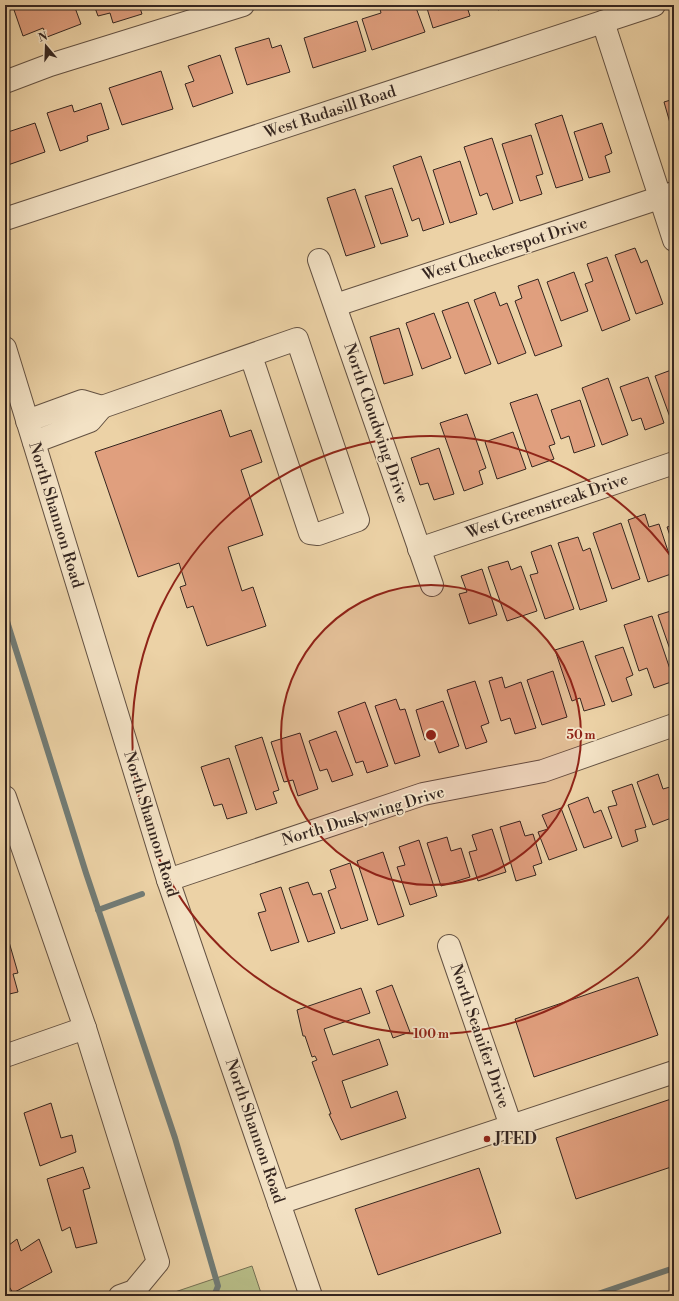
<svg xmlns="http://www.w3.org/2000/svg" width="679" height="1301" font-family="'Libre Bodoni',serif">
<style>
.green{fill:#b7bc87;stroke:#767154}
.lines{fill:none;stroke-linecap:round;stroke-linejoin:round}
.stream{stroke:#727c76;stroke-width:6}
.building{fill:#e09f7e;stroke:#352620}
.minor-casing{stroke:#635142;stroke-width:24}
.minor{stroke:#f3e2c5;stroke-width:22}
.ring{fill:none;stroke:#8f2418;stroke-width:2}
.poi-dot{fill:#8f2418;stroke:#f3e2c5;stroke-width:1.5}
.labels{text-anchor:middle;dominant-baseline:central;stroke-width:3.5;stroke-linejoin:round;paint-order:stroke}
.street-label{font-size:16px;fill:#352620;stroke:#f3e2c5}
.poi-label{font-size:16px;font-weight:bold;fill:#352620;stroke:#f3e2c5;text-anchor:start}
.centre{fill:#8f2418;stroke:#f3e2c5;stroke-width:2}
.ring-label{font-size:12px;text-anchor:middle;font-weight:bold;fill:#8f2418;stroke:#f3e2c5;stroke-width:3.5;stroke-linejoin:round;paint-order:stroke}
</style>
<rect width="100%" height="100%" fill="#ecd2a6"/>
<filter id="stains"><feTurbulence type="fractalNoise" baseFrequency=".005" numOctaves="4"/><feColorMatrix values="0 0 0 0 .2 0 0 0 0 .09 0 0 0 0 .02 0 0 0 .5 -.17"/></filter>
<radialGradient id="worn" r=".72"><stop offset=".6" stop-color="#630" stop-opacity="0"/><stop offset="1" stop-color="#630" stop-opacity=".3"/></radialGradient>
<path class="green" d="M252,1266L262,1296H163Z"/>
<g class="lines">
<g class="stream">
<path d="M5,615L86,873L175,1138L218,1286L214,1296"/>
<path d="M98,910L142,894"/>
<path d="M592,1296L674,1268"/>
</g>
</g>
<g class="building">
<path d="M19,5H74L81,24L47,37L43,28L23,36L13,7Z"/>
<path d="M94,5H139L142,14L113,23L110,13L98,16Z"/>
<path d="M379,5H415L425,32L372,50L362,19L381,13Z"/>
<path d="M426,5H483L468,10L470,16L433,28Z"/>
<path d="M497,5H512L498,10Z"/>
<path d="M357,21L366,51L313,68L304,38Z"/>
<path d="M269,38L272,48L281,45L290,72L247,85L235,48Z"/>
<path d="M220,55L233,93L193,107L185,84L194,81L188,66Z"/>
<path d="M161,71L173,109L122,125L109,88Z"/>
<path d="M674,99V137L664,102Z"/>
<path d="M101,103L109,129L87,136L88,141L60,151L47,113L72,105L74,112Z"/>
<path d="M562,115L583,180L556,188L535,124Z"/>
<path d="M35,123L45,152L5,166V133Z"/>
<path d="M602,123L612,153L605,156L610,172L589,178L574,132Z"/>
<path d="M531,135L543,174L536,176L542,194L520,201L502,144Z"/>
<path d="M492,138L513,203L493,210L487,193L480,196L464,147Z"/>
<path d="M421,156L444,224L423,231L419,218L412,221L393,166Z"/>
<path d="M460,161L477,214L450,223L433,170Z"/>
<path d="M392,188L408,236L381,244L365,196Z"/>
<path d="M355,189L375,247L346,256L327,198Z"/>
<path d="M635,248L641,263L647,260L663,304L636,314L615,255Z"/>
<path d="M607,257L630,320L602,331L585,284L593,281L587,264Z"/>
<path d="M574,272L588,311L561,321L547,282Z"/>
<path d="M538,279L562,346L535,356L515,301L522,298L518,286Z"/>
<path d="M495,292L500,306L507,303L526,353L498,364L474,300Z"/>
<path d="M468,302L491,364L465,374L442,311Z"/>
<path d="M434,313L451,358L422,369L406,323Z"/>
<path d="M399,328L413,375L384,384L370,337Z"/>
<path d="M674,369V419L671,420L655,376Z"/>
<path d="M648,377L664,423L645,430L641,418L632,421L620,387Z"/>
<path d="M608,378L628,435L602,445L582,388Z"/>
<path d="M537,394L555,444L549,446L554,459L532,467L510,403Z"/>
<path d="M580,400L595,446L574,453L569,436L561,439L551,410Z"/>
<path d="M221,410L230,437L251,430L262,462L241,470L263,535L228,547L242,591L253,587L266,626L207,646L193,606L187,608L180,587L186,585L179,563L138,577L95,452Z"/>
<path d="M467,414L486,468L479,471L483,484L464,491L440,423Z"/>
<path d="M513,432L526,469L497,479L485,442Z"/>
<path d="M439,448L454,494L434,500L428,483L420,485L411,458Z"/>
<path d="M674,504V518L670,505Z"/>
<path d="M645,514L649,527L659,524L674,569V573L648,582L628,520Z"/>
<path d="M621,523L640,579L612,589L593,533Z"/>
<path d="M674,525V547L667,527Z"/>
<path d="M578,537L583,551L590,548L607,601L580,610L558,543Z"/>
<path d="M551,545L574,609L545,619L530,575L538,573L531,552Z"/>
<path d="M508,561L511,570L521,566L537,611L507,621L488,567Z"/>
<path d="M482,569L497,615L469,624L459,594L467,592L461,576Z"/>
<path d="M674,610V661L658,615Z"/>
<path d="M652,616L674,681L654,688L647,668L639,671L624,625Z"/>
<path d="M583,641L605,705L584,711L580,698L572,701L555,650Z"/>
<path d="M623,647L633,675L626,678L632,695L612,702L595,656Z"/>
<path d="M553,671L567,717L542,725L527,680Z"/>
<path d="M502,677L505,688L521,682L536,728L515,734L510,718L501,721L489,681Z"/>
<path d="M475,681L489,723L481,726L487,742L466,749L447,690Z"/>
<path d="M396,699L400,710L405,709L420,756L395,764L375,706Z"/>
<path d="M443,701L459,746L439,753L433,737L425,740L416,710Z"/>
<path d="M365,702L388,766L367,773L363,761L356,763L338,712Z"/>
<path d="M336,731L353,775L332,782L327,769L320,771L309,741Z"/>
<path d="M300,733L318,789L298,796L293,780L284,782L271,742Z"/>
<path d="M262,737L279,790L273,792L277,803L256,810L235,746Z"/>
<path d="M229,758L247,813L227,819L222,804L214,806L201,767Z"/>
<path d="M658,774L663,789L670,787L674,798V817L653,825L637,782Z"/>
<path d="M632,784L646,827L635,830L638,841L622,847L608,807L617,805L612,791Z"/>
<path d="M588,797L594,813L601,810L612,838L584,848L568,805Z"/>
<path d="M561,808L577,850L549,860L538,832L548,829L542,815Z"/>
<path d="M520,821L525,836L533,834L542,863L533,866L536,875L516,881L500,827Z"/>
<path d="M492,829L506,872L478,881L469,852L477,850L472,835Z"/>
<path d="M447,837L451,851L461,848L470,877L441,886L427,843Z"/>
<path d="M419,840L437,896L410,905L397,867L405,865L399,847Z"/>
<path d="M383,852L404,916L378,925L357,861Z"/>
<path d="M350,863L368,920L341,929L328,891L336,888L330,870Z"/>
<path d="M308,882L313,895L321,893L335,933L308,942L289,888Z"/>
<path d="M281,887L299,942L271,951L258,913L266,911L260,894Z"/>
<path d="M5,935H7L18,973L13,974L18,992L5,995Z"/>
<path d="M638,977L658,1035L534,1077L515,1019Z"/>
<path d="M392,985L410,1032L393,1038L376,991Z"/>
<path d="M361,988L370,1013L324,1029L333,1055L379,1039L388,1065L342,1081L351,1108L397,1091L406,1118L341,1140L329,1114H331L312,1062L317,1060L315,1056L312,1057L305,1036H303L297,1010Z"/>
<path d="M674,1098V1166L576,1199L556,1138Z"/>
<path d="M51,1103L61,1138L72,1135L76,1152L40,1166L24,1113Z"/>
<path d="M83,1167L90,1188L83,1190L97,1243L76,1248L70,1227L62,1231L47,1179Z"/>
<path d="M479,1168L501,1233L378,1275L355,1209Z"/>
<path d="M17,1239L21,1251L39,1239L52,1272L13,1293L5,1280V1248Z"/>
</g>
<g class="lines">
<defs>
<g id="minor">
<path d="M603,22L674,240"/>
<path d="M5,82L50,65L243,5"/>
<path d="M5,219L654,5"/>
<path d="M319,260L432,585"/>
<path d="M336,305L674,193"/>
<path d="M5,348L168,880L311,1296"/>
<path d="M102,407L297,339L358,520L318,534L310,533L251,356"/>
<path d="M27,421L82,401L102,407L90,421L34,442"/>
<path d="M419,549L674,463"/>
<path d="M5,797L85,1028L158,1262L134,1291L120,1296"/>
<path d="M168,880L423,794L543,771L674,725"/>
<path d="M449,946L511,1126"/>
<path d="M5,1056L85,1028"/>
<path d="M279,1203L674,1072"/>
</g>
</defs>
<use href="#minor" class="minor-casing"/>
<use href="#minor" class="minor"/>
</g>
<circle cx="431" cy="735" r="150" fill="#8f2418" fill-opacity=".12"/>
<g class="ring">
<circle cx="431" cy="735" r="150"/>
<path d="M673 911A299 299 0 1 1 673 559"/>
</g>
<circle class="poi-dot" cx="487" cy="1139" r="4"/>
<g class="labels">
<g class="street-label">
<text transform="translate(330 112) rotate(-18)">West Rudasill Road</text>
<text transform="translate(505 249) rotate(-18)">West Checkerspot Drive</text>
<text transform="translate(376 423) rotate(71)">North Cloudwing Drive</text>
<text transform="translate(547 506) rotate(-19)">West Greenstreak Drive</text>
<text transform="translate(56 515) rotate(73)">North Shannon Road</text>
<text transform="translate(363 816) rotate(-17)">North Duskywing Drive</text>
<text transform="translate(151 824) rotate(73)">North Shannon Road</text>
<text transform="translate(480 1036) rotate(71)">North Seanifer Drive</text>
<text transform="translate(255 1131) rotate(71)">North Shannon Road</text>
</g>
<g class="poi-label">
<text x="495" y="1139">JTED</text>
</g>
</g>
<circle cx="431" cy="735" r="6" class="centre"/>
<g class="ring-label">
<text x="581" y="739">50 m</text>
<text x="431" y="1038">100 m</text>
</g>
<rect width="679" height="1301" fill="none" stroke="#ecd2a6" stroke-width="20"/>
<rect x="6" y="6" width="667" height="1289" fill="none" stroke="#352620" stroke-width="2"/>
<rect x="10" y="10" width="659" height="1281" fill="none" stroke="#352620"/>
<g transform="translate(46 46) rotate(341)" stroke="#f3e2c5" stroke-width="3" paint-order="stroke">
<path d="M0-3L7 15L0 10L-7 15Z" fill="#352620"/>
<text y="-6" font-size="11" font-weight="bold" text-anchor="middle" fill="#352620">N</text>
</g>
<rect width="100%" height="100%" filter="url(#stains)"/>
<rect width="100%" height="100%" fill="url(#worn)"/>
</svg>
